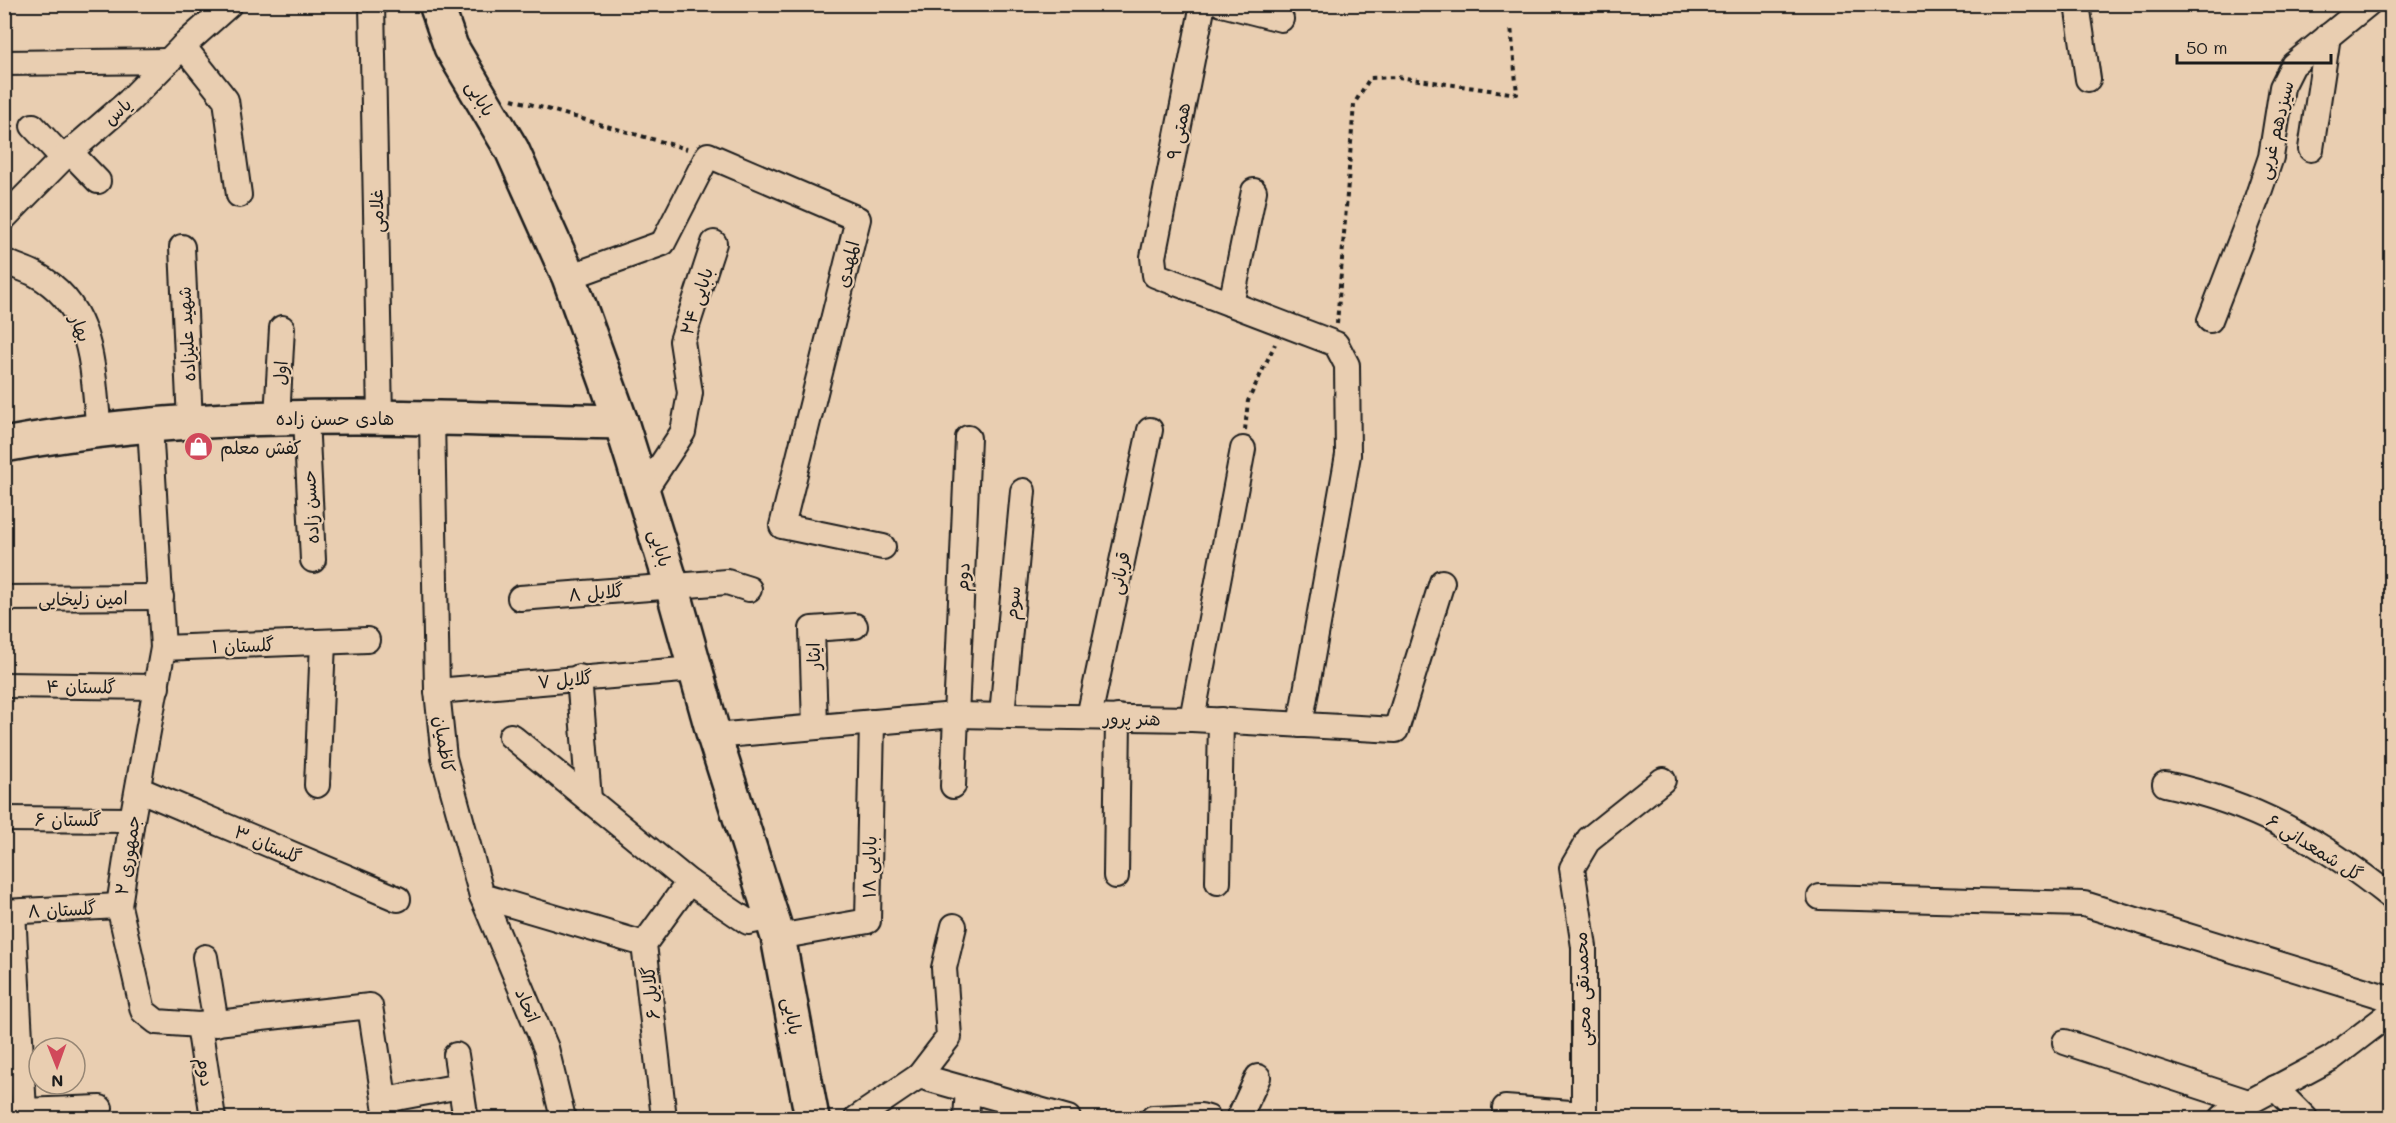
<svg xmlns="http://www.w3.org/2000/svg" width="2396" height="1123" font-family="Mali,'Playpen Sans Arabic',sans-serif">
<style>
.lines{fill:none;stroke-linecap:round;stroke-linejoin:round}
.street-casing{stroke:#1c1c1c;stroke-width:28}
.secondary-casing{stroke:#1c1c1c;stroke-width:38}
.path{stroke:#1c1c1c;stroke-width:4;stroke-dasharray:4.5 4.5;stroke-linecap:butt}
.street{stroke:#e9ceb1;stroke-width:24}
.secondary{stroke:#e9ceb1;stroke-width:33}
.labels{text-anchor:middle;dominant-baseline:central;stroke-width:4.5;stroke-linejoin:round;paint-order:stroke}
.street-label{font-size:18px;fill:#1c1c1c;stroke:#e9ceb1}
.poi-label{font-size:18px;fill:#1c1c1c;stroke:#e9ceb1;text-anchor:start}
</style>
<rect width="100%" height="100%" fill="#e9ceb1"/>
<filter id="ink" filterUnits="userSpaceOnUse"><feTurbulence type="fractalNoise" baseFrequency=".0167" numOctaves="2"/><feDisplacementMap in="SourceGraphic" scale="12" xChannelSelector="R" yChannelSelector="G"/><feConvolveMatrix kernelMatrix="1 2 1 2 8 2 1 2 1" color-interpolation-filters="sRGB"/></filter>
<g filter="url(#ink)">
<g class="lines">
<defs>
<g id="street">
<path d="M372,4L380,418"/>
<path d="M1203,4L1153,257L1155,275L1336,344L1347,365L1348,455L1300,725"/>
<path d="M1222,4L1281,19"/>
<path d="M2077,4L2088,79"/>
<path d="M183,46L226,100L239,195"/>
<path d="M4,63L169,61"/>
<path d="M33,126L63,158"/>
<path d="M2311,149L2328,36"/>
<path d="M70,152L98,181"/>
<path d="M4,218L63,158L129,101L183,46L230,4"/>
<path d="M182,247L190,422"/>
<path d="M4,261C14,266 25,269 35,274C96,307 92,371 99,431"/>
<path d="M569,277L663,243L708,155L858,219L782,526L883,547"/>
<path d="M1231,304L1254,191"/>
<path d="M2210,320L2257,198L2271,157L2282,87L2293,65L2368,4"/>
<path d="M277,418L282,328"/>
<path d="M306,418L313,560"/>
<path d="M432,418L437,691L444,758L482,896L546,1048L563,1118"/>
<path d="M150,425L163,648L132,820L119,906L143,1011L157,1022L199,1025L370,1006L387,1118"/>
<path d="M644,491L683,432L690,393L682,341L714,243"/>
<path d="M4,598L161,597"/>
<path d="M520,598L727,582L749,589"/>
<path d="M163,648L367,640"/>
<path d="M579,677L589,799"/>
<path d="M4,685L157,687"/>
<path d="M437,691L694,669"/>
<path d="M1002,715L1023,491"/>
<path d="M1089,717L1150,430"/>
<path d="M1192,719L1243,449"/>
<path d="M815,726L812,629L855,626"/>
<path d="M511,736L689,882L748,922L772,917"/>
<path d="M714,736L955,715L1192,719L1396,730L1442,582"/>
<path d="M2165,784C2254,803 2321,841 2392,898"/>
<path d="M317,785L323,642"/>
<path d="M953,786L968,438"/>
<path d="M138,789L398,899"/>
<path d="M4,819L132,820"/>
<path d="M1116,876L1118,717"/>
<path d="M1218,882L1221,720"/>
<path d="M482,896L644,944"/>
<path d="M1820,897L2084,904L2392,999"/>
<path d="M4,912L119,906"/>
<path d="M13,912L24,1111L100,1108"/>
<path d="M778,937L868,921L872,722"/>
<path d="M205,957L216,1024"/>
<path d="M199,1025L213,1118"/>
<path d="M2065,1042L2248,1102"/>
<path d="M456,1055L465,1114"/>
<path d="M919,1076L949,1037L944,968L954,926"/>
<path d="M2275,1088L2305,1118"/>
<path d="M385,1100L460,1086"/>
<path d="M664,1118L644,944L689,882"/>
<path d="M857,1118L919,1076L1068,1118"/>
<path d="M966,1118L968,1090"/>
<path d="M1153,1118L1201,1116L1208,1118"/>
<path d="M1239,1118L1258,1077"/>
<path d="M1505,1118V1108L1584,1114V947L1572,868L1589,839L1663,780"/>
<path d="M2222,1118L2227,1114L2332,1058L2392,1012"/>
</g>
<g id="secondary">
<path d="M436,4L451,47L512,150L569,277L621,422L672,586L714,736L778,937L812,1118"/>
<path d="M4,445C207,406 416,418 621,422"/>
</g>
</defs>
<use href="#street" class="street-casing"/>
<use href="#secondary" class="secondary-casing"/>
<g class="path">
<path d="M512,99L687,149"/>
<path d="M1337,324L1354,104L1370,78L1398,77L1517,94L1511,26"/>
<path d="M1245,430L1248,401L1275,344"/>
</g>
<use href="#street" class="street"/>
<use href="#secondary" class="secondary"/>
</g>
</g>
<defs>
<symbol id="shop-disc" viewBox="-11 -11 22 22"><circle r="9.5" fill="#d1495b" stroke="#e9ceb1"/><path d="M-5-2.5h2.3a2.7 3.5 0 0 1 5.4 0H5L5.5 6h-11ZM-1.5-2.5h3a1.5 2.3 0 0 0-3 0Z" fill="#fff"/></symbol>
</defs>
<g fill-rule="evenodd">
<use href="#shop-disc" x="182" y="430" width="33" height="33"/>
</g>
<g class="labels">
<g class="street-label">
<text transform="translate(481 98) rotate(59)">بابایی</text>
<text transform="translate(117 111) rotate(-42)">یاس</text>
<text transform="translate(2275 130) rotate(-76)">سیزدهم غربی</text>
<text transform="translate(1178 131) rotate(-79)">همتی ۹</text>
<text transform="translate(376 211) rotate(-91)">غلامی</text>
<text transform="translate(847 264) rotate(-76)">المهدی</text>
<text transform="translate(696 301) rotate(-72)">بابایی ۲۴</text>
<text transform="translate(81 328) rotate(69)">بهار</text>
<text transform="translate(186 334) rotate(-93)">شهید علیزاده</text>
<text transform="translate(280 373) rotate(-87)">اول</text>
<text x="335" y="418">هادی حسن زاده</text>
<text transform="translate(310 507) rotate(-93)">حسن زاده</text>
<text transform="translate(661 548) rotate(73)">بابایی</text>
<text transform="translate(1119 573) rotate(-78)">قربانی</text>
<text transform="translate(962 577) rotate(-87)">دوم</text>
<text transform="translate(596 592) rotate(-5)">گلایل ۸</text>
<text transform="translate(83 598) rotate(-1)">امین زلیخایی</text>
<text transform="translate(1012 603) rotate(-85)">سوم</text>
<text transform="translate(243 645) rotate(-2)">گلستان ۱</text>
<text transform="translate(813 656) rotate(-92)">ایثار</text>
<text transform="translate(565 679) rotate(-5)">گلایل ۷</text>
<text transform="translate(81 686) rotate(1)">گلستان ۴</text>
<text transform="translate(1132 718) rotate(1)">هنر پرور</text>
<text transform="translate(445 744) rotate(81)">کاظمیان</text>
<text x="68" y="819">گلستان ۶</text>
<text transform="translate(268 844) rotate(23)">گلستان ۳</text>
<text transform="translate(2315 847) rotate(32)">گل شمعدانی ۶</text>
<text transform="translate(127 855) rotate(-81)">جمهوری ۲</text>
<text transform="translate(869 867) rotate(-89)">بابایی ۱۸</text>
<text transform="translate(62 909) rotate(-3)">گلستان ۸</text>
<text transform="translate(1582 989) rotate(-92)">محمدتقی محبی</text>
<text transform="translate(650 993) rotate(-96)">گلایل ۶</text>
<text transform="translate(528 1005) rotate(67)">اتحاد</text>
<text transform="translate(793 1016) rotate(79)">بابایی</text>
<text transform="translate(206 1072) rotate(82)">دوم</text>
</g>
<g class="poi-label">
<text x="220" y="447">کفش معلم</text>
</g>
</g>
<rect width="2396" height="1123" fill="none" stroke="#e9ceb1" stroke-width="24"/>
<rect x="12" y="12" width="2372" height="1099" fill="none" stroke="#1c1c1c" stroke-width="2" filter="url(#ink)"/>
<g transform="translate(57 1066) rotate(179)"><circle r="28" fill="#e9ceb1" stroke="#978775" stroke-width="1.5"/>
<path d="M0-4.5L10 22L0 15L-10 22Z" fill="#d1495b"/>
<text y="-9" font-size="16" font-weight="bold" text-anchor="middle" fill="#1c1c1c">N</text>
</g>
<path d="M2177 54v9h154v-9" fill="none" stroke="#1c1c1c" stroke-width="3"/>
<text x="2186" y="54" font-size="18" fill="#1c1c1c" stroke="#e9ceb1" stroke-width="4.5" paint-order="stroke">50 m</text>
</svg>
